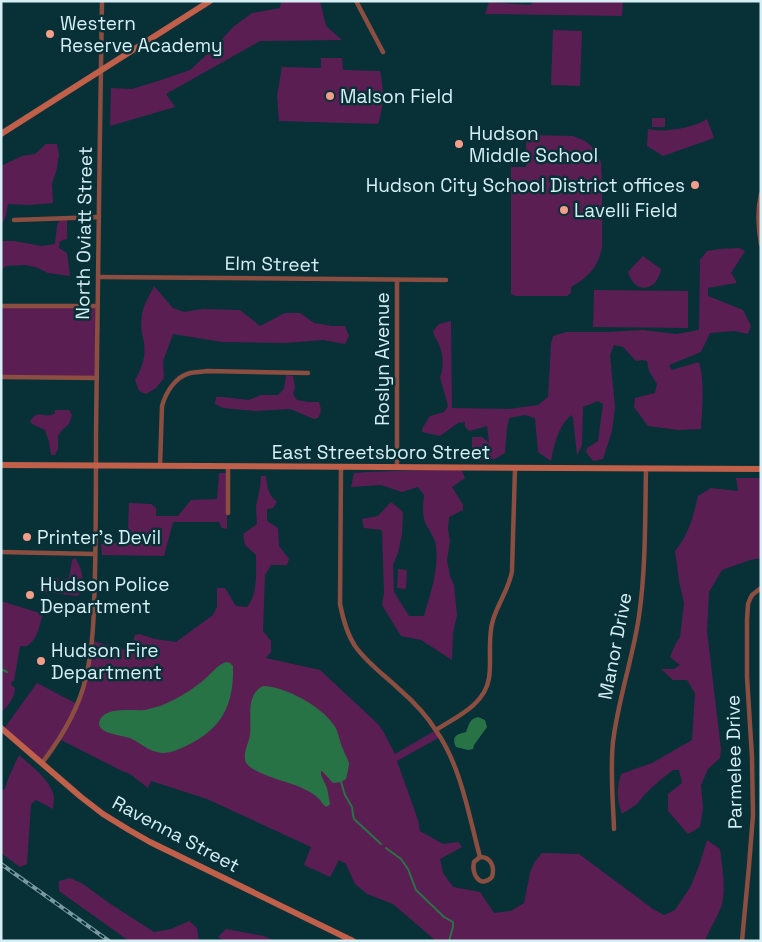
<svg xmlns="http://www.w3.org/2000/svg" width="762" height="942" font-family="'Space Grotesk',sans-serif">
<style>
.green{fill:#5b1e53}
.water{fill:#287345}
.lines{fill:none;stroke-linecap:round;stroke-linejoin:round}
.stream{stroke:#287345;stroke-width:2}
.street{stroke:#8b4e40;stroke-width:4.5}
.secondary{stroke:#c05f4a;stroke-width:6}
.rail-casing{stroke:#7999a0;stroke-width:4}
.rail{stroke:#073037;stroke-width:2;stroke-dasharray:5.5;stroke-linecap:butt}
.poi-dot{fill:#f49e8a;stroke:#073037;stroke-width:2}
.labels{text-anchor:middle;dominant-baseline:central;stroke-width:5;stroke-linejoin:round;paint-order:stroke}
.poi-label{font-size:19px;fill:#d6eff5;stroke:#073037;text-anchor:start}
.street-label{font-size:19px;fill:#d6eff5;stroke:#073037}
</style>
<rect width="100%" height="100%" fill="#073037"/>
<g class="green">
<path d="M281,1H320L326,26L342,40L260,41L166,94L175,107L110,126L111,88L132,89L158,81L190,70L215,47L233,27L252,13L280,8Z"/>
<path d="M534,1H623L622,16L485,14L489,2L530,5Z"/>
<path d="M553,30L582,31L580,86L551,85Z"/>
<path d="M321,58H342L343,70L380,71C384,89 384,107 378,124L279,121L277,96L282,67L321,68Z"/>
<rect x="652" y="118" width="13" height="9"/>
<path d="M707,119L714,138L663,156L647,146L648,129C664,133 694,128 707,119Z"/>
<path d="M526,135L573,136L585,141L592,147L596,152L601,162L602,182V247C598,268 588,277 571,287V293L567,296H516L511,294V167H526Z"/>
<path d="M46,144H57L59,155L56,172L52,183L53,203L30,205L8,204L6,215L1,228V166L22,156L35,154Z"/>
<path d="M60,220H67V239L60,241L59,248L67,253L70,276L48,273L38,268L26,265L6,266L1,270V241H14L41,246L55,244L57,226Z"/>
<path d="M739,248L745,251L731,273L736,281V283L708,288V296L743,310L751,326L748,334L734,331L710,333L701,352L669,365L672,370L699,362C705,381 702,410 701,429L678,430L648,426L634,407L635,398L655,393L657,384L649,371L647,361L642,360L636,361L623,347L614,345L610,355L615,407L612,431L603,459L593,461L586,452L587,448L598,441L603,404L598,401L583,407L582,445L577,455L573,418L571,415C558,427 554,444 551,461L538,452L535,418L525,415L509,418L507,428L505,453L495,459L476,461L472,449V437H482L489,443L487,426L470,431L465,427V422L458,423L440,436L422,432L423,427L430,416L444,412L448,406L440,377C444,370 443,354 440,347C438,340 435,340 433,331L439,324L451,321L452,408L509,409L538,405L548,397L551,344L553,336L566,332H607L643,330L676,334L699,330L700,260L707,251L720,249Z"/>
<path d="M643,256L661,269C657,292 635,295 628,272Z"/>
<path d="M154,286L173,308L184,312L203,309L240,310L260,326L285,313H300L314,323L332,326H345L349,336L345,344L323,340L285,343L222,342L173,334L163,361L164,378L156,388L146,394L139,391L135,380C142,368 146,357 144,343C142,333 140,326 142,315C143,305 150,295 154,286Z"/>
<path d="M594,290L688,291V328L593,327Z"/>
<path d="M1,306H97V378L1,377Z"/>
<path d="M286,375L293,376L295,387L293,394L297,400L309,402H319C321,408 322,412 318,418L314,419L290,409L256,411L223,408L215,404L216,397H223L249,400L261,395H278L284,389Z"/>
<path d="M55,410H69L72,415L69,424L62,430L58,436V449L55,455H51L49,442L45,430L32,424L30,421C39,408 44,420 55,413Z"/>
<path d="M461,469L465,478L452,487L463,505V510L449,517L448,530L450,541L447,560L450,576L454,585L457,615L453,633L452,660L421,640L401,636L382,605L384,593L382,530L364,528L362,519L378,516L391,502L403,512L402,534L398,553L393,565L394,592L409,616H424C430,594 439,570 436,547C436,538 428,530 425,522C422,513 423,504 424,495L418,487L402,492L381,485L351,487L354,473C390,470 426,471 461,469Z"/>
<path d="M219,473H227V529L222,528L219,522H173L164,556L102,555L101,544L120,542L128,532L129,503L151,504L156,508V516H178L191,500L217,499Z"/>
<path d="M261,476H266C268,488 267,493 277,502L273,508L267,509V521L278,528L279,546L289,559L287,565H271L265,575L263,631L271,641V652L266,658L320,670L378,724L383,731L395,754L436,730L440,737L397,761L418,820L420,831L443,844L458,842L462,847L440,859L443,873L453,887L480,892L494,913L511,911L524,903L530,873L534,863L542,853L579,854L653,909L664,915L675,910L691,886L700,863L707,840L720,849C722,868 726,886 722,904C719,915 709,929 705,941H436L393,904L367,894L355,884L346,864L339,860L330,877L304,865L311,847L207,799L151,781L148,788L130,774L122,771L59,739L42,763L3,730L37,683L77,704L81,697L92,641L127,650H131L135,635L139,634L155,639L176,642L213,615L217,607V588H225L236,606L247,607C258,596 256,570 256,555L245,545L243,534L257,524L256,506L260,488Z"/>
<path d="M736,478H761V558L750,560L722,570L709,592L707,632L721,749L720,758L708,769L701,785L703,808L700,827L688,834L668,811V794L682,783L679,770H673L659,781L645,794L637,804L622,814C617,798 616,791 621,774L652,763L692,740L695,693L687,680H673L661,669H674L680,665L670,657L675,645L680,637L684,603L679,581L675,551C689,534 693,517 698,496L711,488L738,491Z"/>
<path d="M75,558C82,568 84,579 82,592L77,596L45,592L38,584C42,582 46,579 51,578C59,577 59,581 69,578L72,560Z"/>
<path d="M398,569L407,570L406,589L397,588Z"/>
<path d="M1,601L43,614C39,626 38,639 27,646H20L14,681H12L11,685L15,688C15,698 8,705 1,713Z"/>
<path d="M19,755C31,766 51,780 54,797C54,801 53,805 53,809L36,800L31,804L27,864L20,867L1,853V790L5,789L8,779Z"/>
<path d="M70,878L83,884L109,903L154,932L171,929L189,921L197,928L199,941H129L59,891V881Z"/>
<path d="M226,929L264,936L275,941H225L218,937Z"/>
</g>
<g class="water">
<path d="M226,662L230,663L233,666C234,705 222,729 186,746C177,750 167,755 157,752C147,750 139,742 130,738C121,735 91,733 101,718C109,707 133,711 145,710C150,709 155,707 160,706C174,701 194,689 206,678C214,671 216,666 226,662Z"/>
<path d="M263,686C284,686 321,706 333,724C339,731 339,741 343,749C344,753 348,759 349,763C349,768 347,774 346,779L341,782L333,783L322,771H321V775L327,788L330,804C328,806 327,808 324,805C323,805 320,799 319,799C315,794 306,790 300,787C287,782 255,774 247,764C241,756 249,743 250,735C252,718 245,695 263,686Z"/>
<path d="M478,717L485,720L487,727L474,745L473,749L468,750L456,747C451,736 457,734 466,732C469,725 469,719 478,717Z"/>
</g>
<g class="lines">
<g class="stream">
<path d="M1,669L7,672"/>
<path d="M341,782L345,795L352,807L353,815L354,819L381,844"/>
<path d="M386,848L401,859L408,869L416,890L444,917L453,922V927L449,941"/>
</g>
<g class="street">
<path d="M356,1L383,52"/>
<path d="M761,194C757,211 758,227 761,244"/>
<path d="M14,220L99,217"/>
<path d="M98,277L446,280"/>
<path d="M1,306H97"/>
<path d="M1,377L97,378"/>
<path d="M160,466L162,406C166,392 175,377 190,373C196,372 202,372 207,371L308,373"/>
<path d="M228,466V513"/>
<path d="M341,467L340,604C343,619 347,634 355,646C367,663 384,675 399,689C413,701 427,716 437,732C461,767 469,816 480,857"/>
<path d="M397,467V280"/>
<path d="M1,552L95,554"/>
<path d="M436,730C456,717 485,705 489,678C490,672 490,665 490,659C490,646 489,632 493,620C498,603 509,589 512,571L515,468"/>
<path d="M42,763C62,737 79,709 86,677C94,643 94,608 95,573C96,526 96,479 96,433C97,289 100,145 102,1"/>
<path d="M614,829C613,800 610,771 613,742C618,699 633,658 639,616C646,567 645,517 646,468"/>
<path d="M480,857C491,857 495,867 492,877C480,889 471,874 474,862Z"/>
<path d="M742,941L749,866L753,815L752,757L747,677V620L748,604L750,599L752,595L761,588"/>
</g>
<g class="secondary">
<path d="M1,134L210,1"/>
<path d="M1,465L761,469"/>
<path d="M1,728L81,797L103,814L129,830L150,842L353,941"/>
</g>
<defs>
<path id="rail" d="M1,864L109,941"/>
</defs>
<use href="#rail" class="rail-casing"/>
<use href="#rail" class="rail"/>
</g>
<g class="poi-dot">
<circle cx="50" cy="34" r="5"/>
<circle cx="330" cy="96" r="5"/>
<circle cx="459" cy="144" r="5"/>
<circle cx="695" cy="185" r="5"/>
<circle cx="564" cy="210" r="5"/>
<circle cx="27" cy="537" r="5"/>
<circle cx="30" cy="595" r="5"/>
<circle cx="41" cy="661" r="5"/>
</g>
<g class="labels">
<g class="poi-label">
<text x="60" y="23">Western<tspan x="60" dy="22">Reserve Academy</tspan></text>
<text x="340" y="96">Malson Field</text>
<text x="469" y="133">Hudson<tspan x="469" dy="22">Middle School</tspan></text>
<text x="685" y="185" text-anchor="end">Hudson City School District offices</text>
<text x="574" y="210">Lavelli Field</text>
<text x="37" y="537">Printer's Devil</text>
<text x="40" y="584">Hudson Police<tspan x="40" dy="22">Department</tspan></text>
<text x="51" y="650">Hudson Fire<tspan x="51" dy="22">Department</tspan></text>
</g>
<g class="street-label">
<text transform="translate(84 233) rotate(-89)">North Oviatt Street</text>
<text transform="translate(272 264) rotate(1)">Elm Street</text>
<text transform="translate(382 359) rotate(-90)">Roslyn Avenue</text>
<text x="381" y="452">East Streetsboro Street</text>
<text transform="translate(615 646) rotate(-79)">Manor Drive</text>
<text transform="translate(734 762) rotate(-91)">Parmelee Drive</text>
<text transform="translate(176 834) rotate(28)">Ravenna Street</text>
</g>
</g>
<rect width="762" height="942" fill="none" stroke="#d6eff5" stroke-width="5"/>
</svg>
